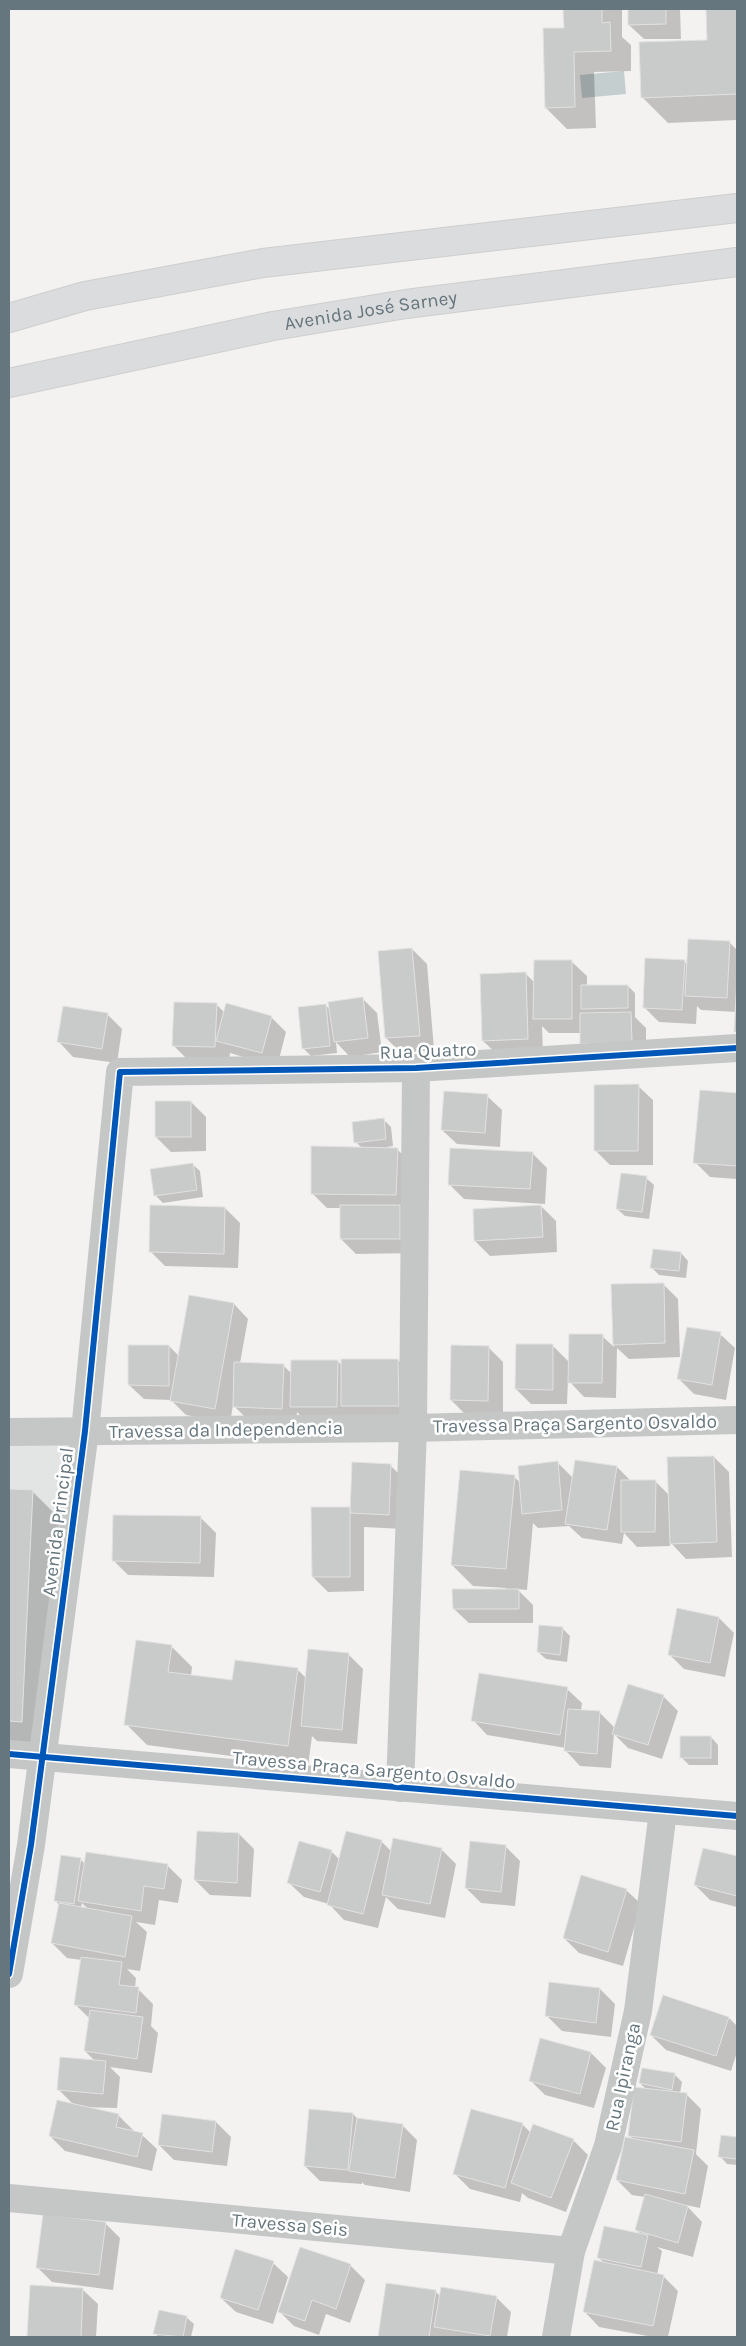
<svg xmlns="http://www.w3.org/2000/svg" width="746" height="2346" font-family="Karla,sans-serif">
<style>
.built{fill:#e3e4e4}
.water{fill:#c5cecf}
.shadow{fill:#0003;fill-rule:evenodd}
.building{fill:#c9caca;stroke:#e2e2e1}
.lines{fill:none;stroke-linecap:round;stroke-linejoin:round}
.major-casing{stroke:#cecece;stroke-width:30}
.minor{stroke:#c5c7c7;stroke-width:28}
.major{stroke:#dbdcdd;stroke-width:28}
.cycleway-casing{stroke:#fff;stroke-width:9}
.cycleway{stroke:#0057b8;stroke-width:6}
.labels{text-anchor:middle;dominant-baseline:central;stroke-width:5;stroke-linejoin:round;paint-order:stroke}
.street-label{font-size:19px;fill:#66767e;stroke:#fff}
</style>
<rect width="100%" height="100%" fill="#f3f2f1"/>
<path class="built" d="M85,1431L42,1756L9,1754V1432Z"/>
<path class="water" d="M624,71L626,94L582,98L580,75Z"/>
<g class="shadow">
<path d="M565,9H622V37L631,45V71L594,72L596,128L567,129L546,108L565,29Z"/>
<path d="M629,9H680L681,39H644L629,25Z"/>
<path d="M707,9H737V120L668,123L642,97L708,41Z"/>
<path d="M729,942L737,950V1033V1012L701,1010L697,1006L696,1024L659,1022L644,1007L684,961L688,965Z"/>
<path d="M412,949L427,964L434,1050L401,1053L386,1038Z"/>
<path d="M572,962L587,976V987L628,986L635,993V1017L646,1028V1056L581,1033H549L542,1026L543,1054L498,1055L483,1041L526,974L535,983Z"/>
<path d="M362,998L377,1013L382,1052L350,1057L336,1042L337,1053L311,1056L303,1048L325,1005L331,1010Z"/>
<path d="M216,1004L225,1013L271,1017L286,1032L277,1067L230,1053L229,1061L188,1060L173,1045Z"/>
<path d="M107,1014L122,1029L117,1063L73,1057L59,1042Z"/>
<path d="M638,1086L653,1100V1165H610L596,1151Z"/>
<path d="M701,1091L737,1094V1179L710,1177L695,1162Z"/>
<path d="M487,1096L502,1110L500,1147L457,1144L442,1130Z"/>
<path d="M191,1102L206,1117V1151L171,1152L156,1137Z"/>
<path d="M383,1119L391,1127L393,1146L387,1147V1149H397L412,1164L414,1253L356,1254L341,1239V1208H327L312,1193L362,1148L356,1142Z"/>
<path d="M532,1153L547,1168L545,1204L464,1199L449,1184Z"/>
<path d="M192,1164L200,1171L203,1197L163,1203L155,1195Z"/>
<path d="M646,1178L654,1185L649,1219L625,1216L617,1209Z"/>
<path d="M541,1206L556,1221L557,1252L490,1256L475,1241Z"/>
<path d="M225,1208L240,1223L238,1268L165,1266L150,1251Z"/>
<path d="M681,1253L688,1261L686,1278L659,1275L651,1267Z"/>
<path d="M663,1284L678,1299L680,1357L629,1359L617,1348L616,1398L584,1397L568,1380L567,1404H531L516,1389L553,1346L570,1363L602,1336L614,1347L612,1285Z"/>
<path d="M234,1304L248,1319L240,1363L283,1365L292,1374L337,1361L343,1366L398,1360L413,1375V1420L306,1421L297,1412L296,1423L249,1421L233,1405L230,1423L186,1415L171,1400L144,1399L129,1385L169,1346L179,1356Z"/>
<path d="M720,1334L735,1348L726,1400L694,1394L679,1379Z"/>
<path d="M488,1347L503,1362V1416L466,1415L451,1400Z"/>
<path d="M714,1457L729,1472L732,1557L686,1559L670,1542V1546L637,1547L624,1533L622,1544L582,1538L569,1526L538,1528L533,1523L527,1590L517,1589L533,1605V1623H469L454,1609L505,1590L506,1588L473,1586L452,1565L514,1477L521,1483L558,1463L574,1479L576,1461L617,1467L631,1481H655L669,1495Z"/>
<path d="M390,1465L405,1480L403,1529L364,1527V1591L328,1592L313,1577L312,1508H352Z"/>
<path d="M9,1491L33,1492L59,1518L48,1747L9,1745Z"/>
<path d="M201,1518L216,1533L214,1577L128,1575L113,1560Z"/>
<path d="M719,1618L734,1633L725,1677L684,1669L669,1654Z"/>
<path d="M562,1628L570,1636L567,1662L546,1659L538,1652Z"/>
<path d="M171,1646L192,1667L191,1676L233,1681L297,1669L306,1678L348,1654L363,1669L357,1744L317,1741L312,1736L308,1766L147,1745L126,1724Z"/>
<path d="M567,1689L582,1703L581,1711L600,1713L615,1728L663,1696L678,1711L662,1759L628,1748L614,1734L611,1768L580,1766L566,1751V1748L487,1735L473,1720Z"/>
<path d="M711,1737L718,1745V1765H689L681,1757Z"/>
<path d="M239,1834L254,1849L251,1897L210,1895L195,1880Z"/>
<path d="M381,1841L392,1852L441,1849L456,1864L445,1918L398,1909L386,1897L378,1928L344,1920L329,1904L304,1897L289,1883L331,1851L340,1860Z"/>
<path d="M505,1846L520,1861L515,1906L481,1903L466,1888Z"/>
<path d="M704,1849L737,1857V1907L710,1900L695,1885Z"/>
<path d="M80,1859L85,1864L167,1865L182,1880L178,1903L159,1900L155,1925L136,1922L147,1932L140,1971L127,1969L136,1978L135,1988L138,1989L153,2004L151,2026L158,2033L152,2073L110,2067L120,2077L117,2108L82,2107L118,2115L133,2130V2132L142,2135L157,2149L152,2171L65,2151L50,2136L74,2105L59,2090L96,2062L85,2051L90,2019L76,2005L82,1960L67,1958L52,1943L59,1905L56,1901ZM82,1903L88,1909L81,1908Z"/>
<path d="M626,1890L641,1904L623,1966L579,1953L564,1938Z"/>
<path d="M600,1989L615,2004L611,2037L562,2031L547,2016Z"/>
<path d="M664,1997L729,2018L737,2026V2052L731,2071L666,2050L651,2035Z"/>
<path d="M541,2040L591,2053L606,2068L594,2108L545,2095L530,2080Z"/>
<path d="M674,2074L682,2082L680,2093L686,2094L701,2109L696,2154L708,2166L700,2208L686,2205L702,2222L693,2257L657,2247L662,2251L657,2275L663,2276L678,2291L668,2337H653L599,2327L585,2312L605,2264L598,2257L642,2235L636,2230L645,2197L632,2195L617,2180L634,2140L629,2135L647,2090L640,2083Z"/>
<path d="M353,2114L358,2119L402,2125L417,2140L410,2192L365,2185L362,2182V2184L320,2181L305,2166Z"/>
<path d="M216,2122L231,2137L227,2166L174,2160L159,2145Z"/>
<path d="M522,2124L531,2133L573,2140L588,2155L566,2212L528,2198L522,2193L520,2202L470,2189L455,2174Z"/>
<path d="M722,2136L737,2138V2165L727,2164L720,2156Z"/>
<path d="M105,2223L120,2238L113,2290L52,2282L37,2267Z"/>
<path d="M273,2263L288,2277L273,2324L236,2312L221,2298Z"/>
<path d="M350,2265L365,2280L350,2323L326,2314L319,2335L294,2326L279,2311Z"/>
<path d="M387,2284L435,2291L441,2297H496L511,2312L507,2337H379Z"/>
<path d="M31,2287L83,2290L98,2304L96,2337H28Z"/>
<path d="M186,2317L194,2324L191,2337H159L155,2334Z"/>
</g>
<g class="building">
<path d="M563,9H602V23L610,22L611,51L574,52L575,107L545,108L543,28H564Z"/>
<path d="M628,9H666V24L628,25Z"/>
<path d="M706,9H737V94L641,98L639,42L707,40Z"/>
<path d="M688,939L730,941L727,998L685,996Z"/>
<path d="M412,948L420,1036L385,1038L378,951Z"/>
<path d="M645,958L685,960L682,1010L643,1008Z"/>
<path d="M534,960H572V1019H533Z"/>
<path d="M526,972L528,1039L482,1041L480,974Z"/>
<path d="M737,980V1032H734Z"/>
<path d="M581,985H628V1008L581,1009Z"/>
<path d="M363,997L368,1038L334,1042L328,1002Z"/>
<path d="M174,1002L217,1003L215,1047L172,1046Z"/>
<path d="M226,1003L272,1016L262,1053L216,1041Z"/>
<path d="M326,1004L330,1046L302,1049L298,1007Z"/>
<path d="M63,1006L108,1013L102,1049L57,1042Z"/>
<path d="M631,1012L632,1042L580,1044V1013Z"/>
<path d="M639,1084L638,1151H594V1085Z"/>
<path d="M700,1090L737,1093V1166L693,1163Z"/>
<path d="M444,1091L488,1094L485,1133L441,1130Z"/>
<rect x="155" y="1101" width="36" height="36"/>
<path d="M384,1118L386,1139L354,1143L352,1122Z"/>
<path d="M311,1146L398,1148L396,1195L311,1194Z"/>
<path d="M450,1148L533,1152L530,1189L448,1185Z"/>
<path d="M193,1163L197,1190L154,1196L150,1169Z"/>
<path d="M621,1173L647,1176L642,1212L616,1209Z"/>
<path d="M150,1205L225,1207L224,1254L149,1252Z"/>
<rect x="340" y="1205" width="60" height="34"/>
<path d="M541,1205L543,1237L474,1241L473,1209Z"/>
<path d="M653,1249L681,1252L679,1271L650,1268Z"/>
<path d="M664,1283L665,1343L613,1345L611,1284Z"/>
<path d="M189,1295L234,1303L215,1409L170,1401Z"/>
<path d="M687,1327L721,1332L712,1385L677,1379Z"/>
<path d="M569,1334H603L602,1383H568Z"/>
<path d="M516,1344H553V1390L515,1389Z"/>
<path d="M128,1345H169V1386L128,1385Z"/>
<path d="M451,1345L489,1346L488,1401L450,1400Z"/>
<path d="M341,1359H398L399,1406H341Z"/>
<path d="M291,1360H338L337,1407H290Z"/>
<path d="M234,1362L284,1364L282,1409L233,1407Z"/>
<path d="M714,1456L717,1542L670,1544L667,1457Z"/>
<path d="M575,1460L617,1466L607,1530L565,1524Z"/>
<path d="M558,1461L562,1510L522,1514L518,1466Z"/>
<path d="M352,1462L391,1464L389,1515L350,1513Z"/>
<path d="M460,1470L515,1475L506,1569L451,1565Z"/>
<path d="M621,1480H656L655,1532H621Z"/>
<path d="M9,1489L33,1490L22,1722L9,1721Z"/>
<path d="M311,1507H350V1577H312Z"/>
<path d="M113,1515L201,1516L200,1563L112,1561Z"/>
<path d="M452,1589H519V1609H453Z"/>
<path d="M677,1608L719,1617L710,1663L668,1655Z"/>
<path d="M539,1625L563,1627L560,1655L537,1652Z"/>
<path d="M136,1640L172,1645L168,1672L232,1680L235,1660L298,1668L288,1746L124,1725Z"/>
<path d="M308,1649L349,1653L342,1730L301,1726Z"/>
<path d="M479,1673L568,1687L560,1735L471,1721Z"/>
<path d="M628,1684L664,1695L648,1745L612,1734Z"/>
<path d="M568,1709L600,1711L597,1754L564,1751Z"/>
<rect x="680" y="1736" width="31" height="22"/>
<path d="M197,1831L239,1833L237,1883L194,1880Z"/>
<path d="M346,1831L382,1840L363,1914L327,1905Z"/>
<path d="M393,1838L442,1848L430,1904L382,1895Z"/>
<path d="M299,1841L332,1850L320,1892L287,1883Z"/>
<path d="M470,1841L506,1845L501,1892L465,1888Z"/>
<path d="M703,1848L737,1856V1896L694,1885Z"/>
<path d="M86,1852L168,1864L164,1889L144,1886L141,1911L78,1901Z"/>
<path d="M61,1855L81,1858L74,1904L54,1901Z"/>
<path d="M581,1875L627,1889L608,1952L563,1938Z"/>
<path d="M59,1903L132,1916L125,1957L51,1943Z"/>
<path d="M81,1957L122,1962L119,1985L139,1987L136,2013L74,2005Z"/>
<path d="M549,1982L600,1988L596,2023L545,2016Z"/>
<path d="M663,1995L729,2017L716,2056L650,2035Z"/>
<path d="M90,2010L143,2017L137,2059L84,2051Z"/>
<path d="M540,2038L591,2052L580,2094L529,2081Z"/>
<path d="M60,2057L106,2061L103,2094L57,2090Z"/>
<path d="M642,2068L675,2073L672,2090L639,2083Z"/>
<path d="M634,2087L687,2093L681,2142L628,2136Z"/>
<path d="M57,2100L119,2114L116,2127L143,2133L137,2157L49,2136Z"/>
<path d="M309,2109L353,2113L348,2170L304,2166Z"/>
<path d="M471,2109L523,2123L505,2188L453,2174Z"/>
<path d="M162,2114L216,2121L212,2152L158,2145Z"/>
<path d="M357,2118L403,2124L395,2178L349,2171Z"/>
<path d="M533,2124L574,2139L551,2198L511,2183Z"/>
<path d="M721,2135L737,2137V2159L718,2157Z"/>
<path d="M625,2137L694,2150L685,2194L616,2180Z"/>
<path d="M645,2194L688,2206L678,2243L635,2230Z"/>
<path d="M43,2214L106,2222L99,2275L36,2268Z"/>
<path d="M604,2226L648,2235L641,2267L597,2258Z"/>
<path d="M300,2247L351,2264L336,2309L312,2300L305,2321L278,2312Z"/>
<path d="M235,2249L274,2261L258,2310L220,2298Z"/>
<path d="M594,2260L664,2275L653,2326L583,2312Z"/>
<path d="M386,2283L436,2290L429,2337H378Z"/>
<path d="M30,2285L83,2288L81,2337H27Z"/>
<path d="M441,2287L497,2296L490,2336L434,2327Z"/>
<path d="M159,2310L187,2316L183,2337L153,2334Z"/>
</g>
<g class="lines">
<defs>
<g id="major">
<path d="M9,318L85,296L263,263L737,208"/>
<path id="s1" d="M9,383L273,326L406,304L737,262"/>
</g>
</defs>
<use href="#major" class="major-casing"/>
<g class="minor">
<path d="M9,1432L413,1428L737,1420"/>
<path d="M9,1754L737,1816"/>
<path d="M400,1788L413,1428L416,1068"/>
<path d="M9,1974L31,1845L85,1431L120,1072L416,1068L737,1048"/>
<path d="M9,2198L571,2251"/>
<path d="M556,2337L571,2251L608,2146L638,2011L663,1811"/>
</g>
<use href="#major" class="major"/>
<defs>
<g id="cycleway">
<path d="M9,1754L737,1816"/>
<path d="M9,1974L31,1845L85,1431L120,1072L416,1068L737,1048"/>
</g>
</defs>
<use href="#cycleway" class="cycleway-casing"/>
<use href="#cycleway" class="cycleway"/>
</g>
<g class="labels">
<g class="street-label">
<text stroke="none"><textPath href="#s1" startOffset="369">Avenida José Sarney</textPath></text>
<text transform="translate(428 1051) rotate(-2)">Rua Quatro</text>
<text transform="translate(575 1424) rotate(-1)">Travessa Praça Sargento Osvaldo</text>
<text transform="translate(226 1430) rotate(-1)">Travessa da Independencia</text>
<text transform="translate(58 1522) rotate(-83)">Avenida Principal</text>
<text transform="translate(374 1770) rotate(5)">Travessa Praça Sargento Osvaldo</text>
<text transform="translate(623 2077) rotate(-78)">Rua Ipiranga</text>
<text transform="translate(290 2225) rotate(5)">Travessa Seis</text>
</g>
</g>
<rect width="746" height="2346" fill="none" stroke="#66767e" stroke-width="20"/>
</svg>
